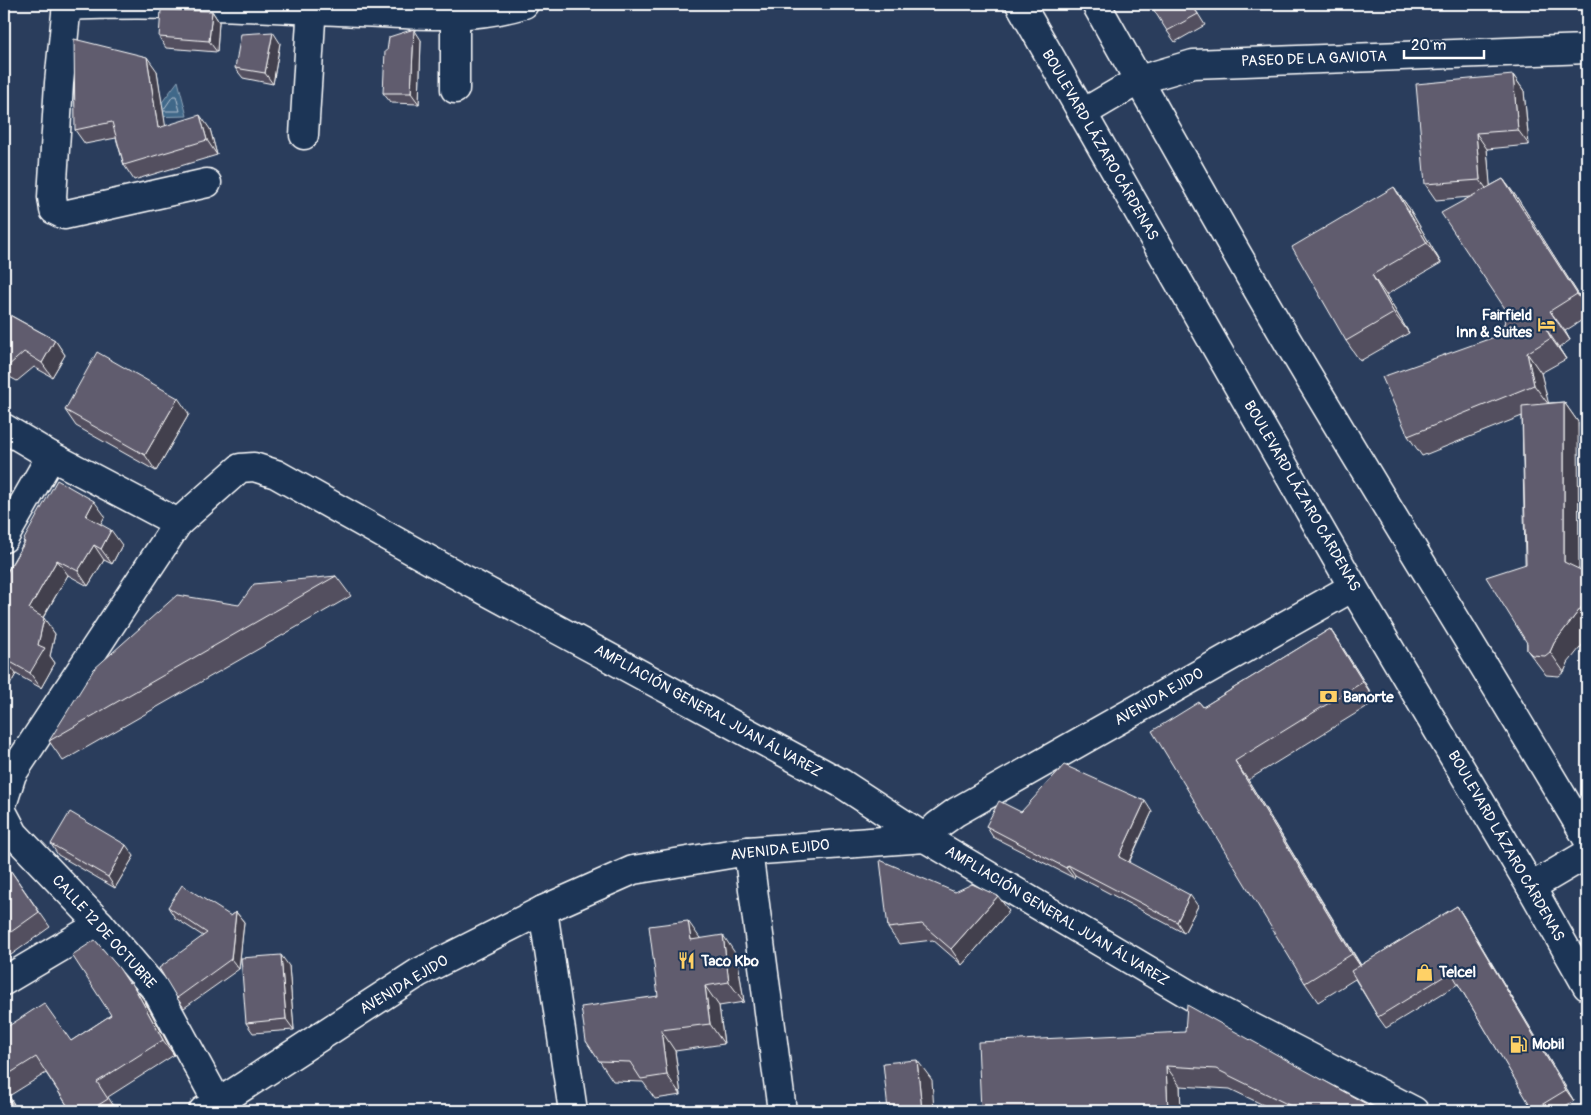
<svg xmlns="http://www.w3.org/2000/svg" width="1591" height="1115" font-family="Pangolin,sans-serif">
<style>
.water{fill:#416789;stroke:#8da4b8}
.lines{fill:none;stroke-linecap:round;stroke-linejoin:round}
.shore{stroke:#b3c2d0;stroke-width:1}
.minor-casing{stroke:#fff;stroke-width:31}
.tertiary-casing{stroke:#fff;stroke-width:31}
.secondary-casing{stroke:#fff;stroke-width:31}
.minor{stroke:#1d3557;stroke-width:28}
.tertiary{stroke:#1d3557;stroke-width:28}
.secondary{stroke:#1d3557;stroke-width:28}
.wall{fill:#534f5f;stroke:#fff}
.shaded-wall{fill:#43404d;stroke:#fff}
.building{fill:#605c6e;stroke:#fff}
.labels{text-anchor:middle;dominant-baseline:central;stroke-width:4.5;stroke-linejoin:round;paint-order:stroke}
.street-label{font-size:15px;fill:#fff;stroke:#1d3557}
.poi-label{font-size:15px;font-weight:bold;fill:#fff;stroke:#1d3557;text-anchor:start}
</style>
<rect width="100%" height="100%" fill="#2a3d5c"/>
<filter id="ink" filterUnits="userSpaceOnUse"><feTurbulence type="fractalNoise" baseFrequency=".02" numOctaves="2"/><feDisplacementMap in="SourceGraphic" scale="10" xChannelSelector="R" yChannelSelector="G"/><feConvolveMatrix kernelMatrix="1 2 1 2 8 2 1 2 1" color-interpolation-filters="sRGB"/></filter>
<g filter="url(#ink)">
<path class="water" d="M178,81L187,116L151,117Z"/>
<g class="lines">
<path class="shore" d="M164,109L173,96H176L180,111H164"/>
<defs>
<g id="minor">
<path d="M67,4L59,83L52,197L54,210L64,215L207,183"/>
<path d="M66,6C157,2 248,7 339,11C400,13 464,22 524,4"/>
<path d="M455,89V4"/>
<path d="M1083,113L1139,80L1193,64L1587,49"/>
<path d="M304,135L312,4"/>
<path d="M4,428L51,456L178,523L240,468L254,467L276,474L442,567L841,783L925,838L1195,998L1414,1111"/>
<path d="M4,538L51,456"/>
<path d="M4,799L12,774L178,523"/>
<path d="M4,815L14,834L100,924L157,991L218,1103L219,1111"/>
<path d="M748,851L782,1111"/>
<path d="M1531,887L1587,854"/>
<path d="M543,910L573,1111"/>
<path d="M4,981L100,924"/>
</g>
<path id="tertiary" d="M203,1111L218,1103L418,973L543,910L633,870L748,851L925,838L938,825L956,812L1353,587"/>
<g id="secondary">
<path d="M1020,4L1353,587L1531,887L1587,986"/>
<path d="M1096,4C1157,113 1218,222 1281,330C1381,500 1487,668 1587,838"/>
</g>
</defs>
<use href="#minor" class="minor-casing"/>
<use href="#tertiary" class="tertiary-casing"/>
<use href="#secondary" class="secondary-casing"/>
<use href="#minor" class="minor"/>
<use href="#tertiary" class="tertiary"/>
<use href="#secondary" class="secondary"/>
</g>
<g class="wall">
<path d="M1192,4L1205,25L1175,42L1167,31Z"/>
<path d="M212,11L219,22L217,52L166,48L159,37Z"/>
<path d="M421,40L419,104L391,103L383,93Z"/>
<path d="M280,43L273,84L243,78L235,68Z"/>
<path d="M157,71L165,126L210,129L217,155L134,180L124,165L116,138L85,144L75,130Z"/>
<path d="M1513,75L1524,91L1529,145L1487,149L1490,186L1503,179L1518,199L1587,308V317L1565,331L1570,340L1559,348L1566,359L1541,373L1548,403L1564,402L1578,422L1568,663L1564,672L1559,676L1546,675L1527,650L1522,416L1422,456L1408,436L1500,335L1508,313L1470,197L1436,200L1425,184Z"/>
<path d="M1394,187L1409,208L1441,263L1386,295L1409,333L1360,361L1346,341Z"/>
<path d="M4,305L9,313L8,314L55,340L65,355L52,377L34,367L17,381L4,374Z"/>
<path d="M65,410L189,414L156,471L76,426Z"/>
<path d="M105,516L100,524L122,545L112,564L104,560L88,586L68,575L43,618L55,634L50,656L55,663L41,688L16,674L4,695V577L24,542L23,541Z"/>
<path d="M336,576L351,596L63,761L49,741L239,605Z"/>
<path d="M1330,629L1343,648L1376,701L1248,780L1361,965L1457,906L1464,917L1574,1101L1557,1111H1534L1458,984L1386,1028L1378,1017L1355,979L1318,1002L1305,983L1199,702L1203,707Z"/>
<path d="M1021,812H1152L1129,863L1198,906L1184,933L1075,875L1074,878L993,837L986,826Z"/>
<path d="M51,844L134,856L115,888L58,855Z"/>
<path d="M4,861L50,927L4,960Z"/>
<path d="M955,892L1009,911L962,965L933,940L899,944L888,928Z"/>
<path d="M168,907L231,916L236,912L244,922L239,969L184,1008L177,998L203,936L175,918Z"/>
<path d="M701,938L737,956L744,1002L719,1006L724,1044L675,1051L681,1095L655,1099L643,1082L613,1081L586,1041L658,996Z"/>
<path d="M289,966L294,1030L253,1033L246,1023Z"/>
<path d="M129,983L133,985L144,1000L174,1055L108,1097L117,1111H71L46,1073L9,1096L18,1111H4V1029L71,1041L111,1015Z"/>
<path d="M1185,1032L1379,1111H1276L1230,1089L1180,1086L1181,1111H981Z"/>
</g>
<g class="shaded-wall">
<path d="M212,11L219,22L217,52L209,41Z"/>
<path d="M414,29L421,40L419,104L411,93Z"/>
<path d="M273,32L280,43L273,84L265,73Z"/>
<path d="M147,57L157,71L168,142L158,128Z"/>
<path d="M1513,75L1524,91L1529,145L1518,130Z"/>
<path d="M200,115L210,129L217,155L207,140Z"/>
<path d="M1476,133L1487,149L1491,195L1480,180Z"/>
<path d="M1503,179L1518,199L1587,308L1577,294Z"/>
<path d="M1394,187L1409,208L1441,263L1427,243Z"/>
<path d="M1372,275L1386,295L1409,333L1394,313Z"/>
<path d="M4,305L9,313L4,321Z"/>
<path d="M1550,311L1565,331L1570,340L1556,320Z"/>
<path d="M1545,327L1559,348L1566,359L1551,338Z"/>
<path d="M55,340L65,355L52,377L42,363Z"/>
<path d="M1527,353L1541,373L1549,405L1534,385Z"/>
<path d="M178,398L189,414L156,471L145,455Z"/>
<path d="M1564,402L1578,422L1579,583L1564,562Z"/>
<path d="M94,501L105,516L97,531L86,516Z"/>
<path d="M111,530L122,545L112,564L101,549Z"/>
<path d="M94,545L104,560L88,586L78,571Z"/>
<path d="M57,560L68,575L39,624L29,609Z"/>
<path d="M1587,600V639L1568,663L1564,672L1550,652L1554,643Z"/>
<path d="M44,618L55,634L50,656L55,663L41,688L30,673L38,645Z"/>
<path d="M1330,629L1343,648L1376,701L1363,682Z"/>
<path d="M5,659L16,674L4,695V661Z"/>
<path d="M1235,761L1248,780L1365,973L1352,954Z"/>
<path d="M1145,801L1152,812L1126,868L1119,857Z"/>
<path d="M126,845L134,856L115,888L108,877Z"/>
<path d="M1068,865L1075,875L1074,878L1066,868Z"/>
<path d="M1190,895L1198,906L1184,933L1177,922Z"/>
<path d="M998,896L1009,911L962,965L951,949Z"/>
<path d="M1457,906L1464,917L1574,1101L1566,1090Z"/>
<path d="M236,912L244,922L239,969L231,959Z"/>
<path d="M688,921L702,941L691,940Z"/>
<path d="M723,935L737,956L744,1002L729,982Z"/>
<path d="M281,955L289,966L294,1030L286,1019Z"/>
<path d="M133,985L144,1000L174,1055L163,1040Z"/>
<path d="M705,986L719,1006L724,1044L710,1024Z"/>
<path d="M661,1030L675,1051L681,1095L667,1075Z"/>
<path d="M917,1060L932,1080L934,1111H922Z"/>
<path d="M1166,1066L1180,1086L1181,1111H1168Z"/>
<path d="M4,1088L9,1096L18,1111H16L4,1090Z"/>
</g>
<g class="building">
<path d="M1150,4H1191L1198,14L1167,31Z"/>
<path d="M161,10L212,11L209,41L159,37Z"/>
<path d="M414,29L411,93H383L385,51H387L389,37Z"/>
<path d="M273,32L265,73L235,68L241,34Z"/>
<path d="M74,39L147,57L158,128L200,115L207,140L124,165L112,122L75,130Z"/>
<path d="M1513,75L1518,130L1476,133L1480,180L1425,184L1416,84Z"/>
<path d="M1503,179L1577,294L1550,311L1556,320L1545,327L1551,338L1527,353L1534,385L1408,436L1382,377L1500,335L1508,313L1441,213Z"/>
<path d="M1394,187L1427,243L1372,275L1394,313L1346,341L1292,247Z"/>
<path d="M4,312L55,340L42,363L24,352L7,367L4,365Z"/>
<path d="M97,352L178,398L145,455L65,410Z"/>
<path d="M1564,402V562L1587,573V600L1554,643L1550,652L1545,656L1532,655L1527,650V643L1486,577L1526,564L1522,406Z"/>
<path d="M57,480L94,501L86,516L111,530L101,549L94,545L78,571L57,560L29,609L44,618L38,645L45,648L30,673L5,659L4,661V577L25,542L23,541Z"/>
<path d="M336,576L49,741L94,669L177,595L239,605L254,584Z"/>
<path d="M1330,629L1363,682L1235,761L1352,954L1305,983L1152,731L1199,702L1203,707Z"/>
<path d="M1064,765L1145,801L1119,857L1190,895L1177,922L1068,865L1066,868L986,826L999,801L1021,812Z"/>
<path d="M70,812L126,845L108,877L51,844Z"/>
<path d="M880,860L955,892L972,884L998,896L951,949L922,924L888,928Z"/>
<path d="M4,861L39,912L4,937Z"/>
<path d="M182,885L231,916L236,912L231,959L177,998L159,968L207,933L168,907Z"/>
<path d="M1457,906L1566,1090L1533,1110L1451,972L1378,1017L1351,971Z"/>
<path d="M688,921L691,940L723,935L729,982L705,986L710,1024L661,1030L667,1075L641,1079L630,1062L599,1061L586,1041L581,1007L658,996L649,926Z"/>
<path d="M95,940L119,968L129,983L131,982L133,985L163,1040L97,1082L108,1099L89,1111H71L36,1057L4,1077V1029L44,1003L71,1041L111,1015L72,955Z"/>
<path d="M281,955L286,1019L246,1023L241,958Z"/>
<path d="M1187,1005L1379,1111H1290L1291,1106L1216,1069L1166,1066L1168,1111H1119V1108L1047,1111H981L978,1042L1185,1032Z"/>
<path d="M917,1060L922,1111H879L888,1110L883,1063Z"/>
<path d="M4,1090L16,1111H4Z"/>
</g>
</g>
<defs>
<symbol id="hotel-bare" viewBox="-9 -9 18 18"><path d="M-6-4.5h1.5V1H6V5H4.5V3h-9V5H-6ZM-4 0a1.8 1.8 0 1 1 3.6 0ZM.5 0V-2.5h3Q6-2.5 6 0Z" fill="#ffd166" stroke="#1d3557" stroke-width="2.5" paint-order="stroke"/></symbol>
<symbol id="bank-bare" viewBox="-9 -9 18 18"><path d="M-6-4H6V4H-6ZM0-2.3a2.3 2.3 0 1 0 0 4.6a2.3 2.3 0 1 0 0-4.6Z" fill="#ffd166" stroke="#1d3557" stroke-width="2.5" paint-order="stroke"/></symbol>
<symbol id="restaurant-bare" viewBox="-9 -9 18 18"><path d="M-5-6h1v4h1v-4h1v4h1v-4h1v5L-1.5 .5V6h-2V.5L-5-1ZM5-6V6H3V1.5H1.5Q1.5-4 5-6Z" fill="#ffd166" stroke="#1d3557" stroke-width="2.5" paint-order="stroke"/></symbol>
<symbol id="shop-bare" viewBox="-9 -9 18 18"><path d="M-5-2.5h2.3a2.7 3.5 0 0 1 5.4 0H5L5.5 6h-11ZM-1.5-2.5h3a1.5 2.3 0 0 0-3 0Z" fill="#ffd166" stroke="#1d3557" stroke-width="2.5" paint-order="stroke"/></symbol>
<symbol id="fuel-bare" viewBox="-9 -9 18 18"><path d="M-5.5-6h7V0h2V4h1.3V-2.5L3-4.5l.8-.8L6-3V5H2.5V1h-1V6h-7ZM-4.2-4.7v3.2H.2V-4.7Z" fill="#ffd166" stroke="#1d3557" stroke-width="2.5" paint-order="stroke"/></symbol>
</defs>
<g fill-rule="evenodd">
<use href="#hotel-bare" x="1534" y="312" width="25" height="25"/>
<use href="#bank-bare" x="1316" y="684" width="25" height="25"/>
<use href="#restaurant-bare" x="674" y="948" width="25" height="25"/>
<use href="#shop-bare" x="1412" y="960" width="25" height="25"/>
<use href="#fuel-bare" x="1506" y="1032" width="25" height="25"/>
</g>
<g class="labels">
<g class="street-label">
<text transform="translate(1314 59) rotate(-2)">PASEO DE LA GAVIOTA</text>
<text transform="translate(1100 145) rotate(60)">BOULEVARD LÁZARO CÁRDENAS</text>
<text transform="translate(1302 496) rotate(60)">BOULEVARD LÁZARO CÁRDENAS</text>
<text transform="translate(1159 697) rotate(-30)">AVENIDA EJIDO</text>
<text transform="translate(708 711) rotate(29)">AMPLIACIÓN GENERAL JUAN ÁLVAREZ</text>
<text transform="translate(1506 846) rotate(60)">BOULEVARD LÁZARO CÁRDENAS</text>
<text transform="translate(780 850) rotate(-6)">AVENIDA EJIDO</text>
<text transform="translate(1057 916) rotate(31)">AMPLIACIÓN GENERAL JUAN ÁLVAREZ</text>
<text transform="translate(104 932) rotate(48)">CALLE 12 DE OCTUBRE</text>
<text transform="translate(404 985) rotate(-31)">AVENIDA EJIDO</text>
</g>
<g class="poi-label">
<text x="1532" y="315" text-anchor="end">Fairfield<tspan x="1532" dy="17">Inn &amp; Suites</tspan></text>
<text x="1343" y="697">Banorte</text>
<text x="701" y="961">Taco Kbo</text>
<text x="1439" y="972">Telcel</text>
<text x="1532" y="1044">Mobil</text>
</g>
</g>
<rect width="1591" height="1115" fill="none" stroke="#1d3557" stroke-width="20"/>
<rect x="10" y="10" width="1571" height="1095" fill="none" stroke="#fff" stroke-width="2" filter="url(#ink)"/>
<path d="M1404 50v8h80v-8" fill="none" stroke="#ffffff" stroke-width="2.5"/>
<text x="1411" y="50" font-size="15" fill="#ffffff" stroke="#1d3557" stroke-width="4" paint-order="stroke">20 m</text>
</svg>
